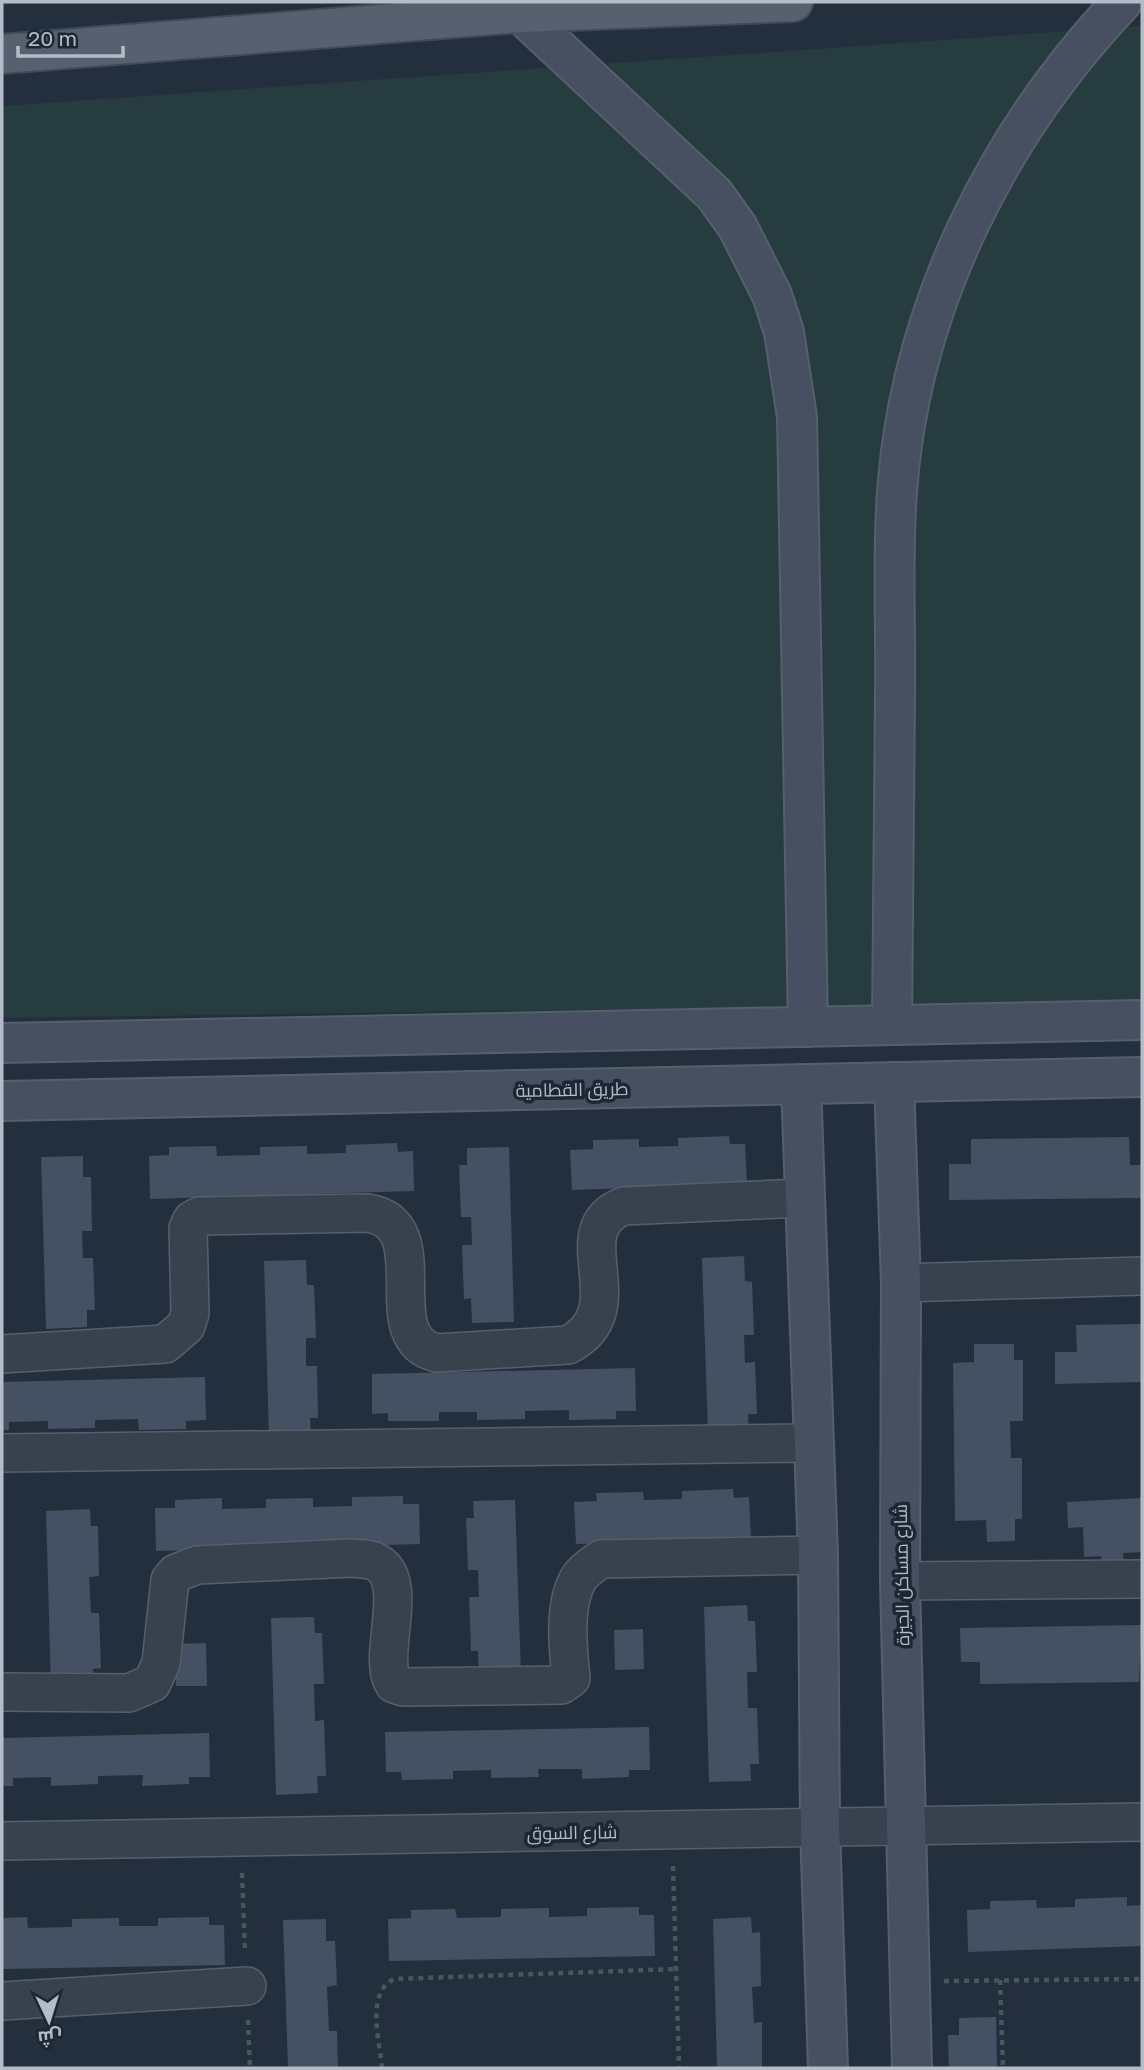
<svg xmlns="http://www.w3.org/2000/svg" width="1144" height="2070" font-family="'Golos Text',Cairo,sans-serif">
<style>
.green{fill:#263c3f}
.building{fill:#455162}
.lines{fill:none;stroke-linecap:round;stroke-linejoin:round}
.street-casing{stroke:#565f6c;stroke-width:40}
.secondary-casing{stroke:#565f6c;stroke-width:42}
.primary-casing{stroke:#414a57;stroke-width:42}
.path{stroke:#44595c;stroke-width:4.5;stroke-dasharray:5 5;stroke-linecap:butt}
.street{stroke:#38414e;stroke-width:37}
.secondary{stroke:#465061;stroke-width:38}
.primary{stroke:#56606e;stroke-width:38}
.labels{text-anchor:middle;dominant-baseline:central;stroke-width:7;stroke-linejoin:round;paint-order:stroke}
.street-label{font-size:18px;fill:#b4bcc9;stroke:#1d2633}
</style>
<rect width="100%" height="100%" fill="#242f3e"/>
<path class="green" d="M1142,26V1002L2,1018V106Z"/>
<g class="building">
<path d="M729,1136L730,1144H745L747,1184L572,1190L570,1150L593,1149V1140L639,1139V1147L678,1146V1138Z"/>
<path d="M1129,1137L1130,1165H1142V1198L949,1200V1164H971V1139Z"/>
<path d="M397,1143L398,1152L413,1151L414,1191L150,1199L149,1156L169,1155V1147L216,1146L217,1156L260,1155V1147L307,1146V1154L346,1153V1145Z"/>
<path d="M509,1147L514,1322L472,1323L471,1298L464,1299L462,1245H472L471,1217H461L459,1165H467V1148Z"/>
<path d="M83,1156V1177H91L92,1231H82L83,1258H93L95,1310H87V1327L46,1329L41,1157Z"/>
<path d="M744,1256L745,1281L752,1282L754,1335H744L745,1363L755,1362L757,1414H748L749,1432L708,1433L702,1258Z"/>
<path d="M306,1260L307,1285H314L316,1338H306V1366H317L318,1418H310L311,1435L269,1436L264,1261Z"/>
<path d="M1142,1324V1382L1055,1384V1352H1077L1076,1325Z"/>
<path d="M974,1344H1014V1360H1023V1421H1010L1011,1458H1022V1519H1015V1541L987,1542L986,1520L955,1521L953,1363L974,1362Z"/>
<path d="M635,1368L636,1411H616V1419L569,1420V1410L525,1411V1419L477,1420V1412H439V1421H388V1413L372,1414V1374Z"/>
<path d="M205,1377L206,1420L186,1421V1429L139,1430L138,1419L95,1420V1428L48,1429V1421L9,1422V1430H2V1382Z"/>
<path d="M733,1489L734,1498L749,1497L751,1538L576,1544L574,1502L597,1501L596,1493L643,1492L644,1500L682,1499V1491Z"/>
<path d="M403,1496V1504H419L420,1544L156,1551L155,1508H175V1500L222,1498V1509L266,1508V1499L313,1498V1507L352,1506V1497Z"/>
<path d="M1142,1498V1552L1123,1553L1124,1562L1102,1563L1101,1556L1084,1557L1083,1527L1068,1528L1067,1502Z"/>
<path d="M515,1500L521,1675L479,1676L478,1651H471L469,1597H479L478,1570H468L466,1518H474L473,1501Z"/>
<path d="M90,1509L91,1526H98L99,1576L89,1577L91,1613H99L101,1668L93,1669L94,1686L51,1687L46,1511Z"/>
<path d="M747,1605L748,1621H755L757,1672H747L748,1708H757L759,1764H750L751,1781L709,1782L704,1607Z"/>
<path d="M314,1617L315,1633H322L324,1684H314L315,1721L324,1720L326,1776H317L318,1793L276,1795L271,1618Z"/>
<path d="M1142,1625L1139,1682L980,1684V1662H961L960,1628Z"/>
<path d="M643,1629L644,1669L615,1670L614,1630Z"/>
<path d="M206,1643L207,1686H176V1644Z"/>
<path d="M649,1727L650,1770H629V1777L582,1779V1769H538L539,1777L491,1778V1770L453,1771V1779L402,1780L401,1772H386L385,1732Z"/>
<path d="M209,1733L210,1777H189V1784L142,1786L143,1775L98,1776V1784L51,1786V1777L13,1778V1786H2V1738Z"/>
<path d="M1127,1897V1906L1142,1905V1946L968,1952L967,1910L990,1909V1901L1036,1900L1037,1908L1075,1907V1899Z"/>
<path d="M639,1907V1915H654L655,1956L389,1961L388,1919L411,1918V1910L455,1909L457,1918L501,1917V1909L549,1908V1917L587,1916V1908Z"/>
<path d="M27,1917L28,1928L72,1927V1919L119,1918V1926H158V1918L209,1917V1925H224L225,1965L2,1969V1918Z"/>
<path d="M751,1917L752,1933L760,1932L761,1986L752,1987L754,2023L762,2022V2068H717L713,1919Z"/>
<path d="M326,1919V1941H335L337,1985L327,1987L329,2031H337L338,2068H288L283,1920Z"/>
<path d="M996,2017L997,2068H949L948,2035H959V2018Z"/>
</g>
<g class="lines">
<defs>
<g id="street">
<path d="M901,1283L1142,1276"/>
<path d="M2,1354L165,1344L186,1326L190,1313L188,1228L192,1220L199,1216L368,1213C441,1225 372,1338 437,1353L568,1345C638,1309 560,1230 624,1206L803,1198"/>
<path d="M2,1453L812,1443"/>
<path d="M900,1581L1142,1579"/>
<path d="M2,1692L129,1693L152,1683L161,1663L170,1580L176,1573L197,1565L352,1558C359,1559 368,1559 374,1561C414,1578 375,1657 394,1684L403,1687L561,1685L571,1678C568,1650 563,1603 579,1578C584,1570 594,1564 601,1559L818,1555"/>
<path d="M2,1841L1142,1822"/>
<path d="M2,2001L247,1986"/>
</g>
<g id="secondary">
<path d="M520,13L714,194L737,226L772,295L784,332L797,417L808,1027"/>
<path d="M892,1025C893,914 894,804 895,693C896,626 892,558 897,492C910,308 997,134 1122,2"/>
<path d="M2,1043L1142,1020"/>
<path d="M894,1082L901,1283L900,1581L912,2068"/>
<path d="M801,1084L818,1555L820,1828L828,2068"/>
<path d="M2,1101L1142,1077"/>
</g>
<path id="primary" d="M2,54L520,13L793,2"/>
</defs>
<use href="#street" class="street-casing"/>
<use href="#secondary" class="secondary-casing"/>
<use href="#primary" class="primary-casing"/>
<g class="path">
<path d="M673,1866L679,2068"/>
<path d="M242,1873L245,1952"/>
<path d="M1000,1980L1003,2068"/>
<path d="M944,1981L1142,1979"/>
<path d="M248,2020L250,2068"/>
<path d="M382,2068C380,2042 365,1993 394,1979L677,1969"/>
</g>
<use href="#street" class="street"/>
<use href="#secondary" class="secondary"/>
<use href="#primary" class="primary"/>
</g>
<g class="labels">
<g class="street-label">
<text transform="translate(572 1089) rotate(-1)">طريق القطامية</text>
<text transform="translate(901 1575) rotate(-91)">شارع مساكن الجيزة</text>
<text transform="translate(572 1832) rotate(-1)">شارع السوق</text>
</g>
</g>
<rect width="1144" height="2070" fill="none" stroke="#b4bcc9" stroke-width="7"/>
<g transform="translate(49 2021) rotate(176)" stroke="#1d2633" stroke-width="5" paint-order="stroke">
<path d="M0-5L12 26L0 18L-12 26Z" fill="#b4bcc9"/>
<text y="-10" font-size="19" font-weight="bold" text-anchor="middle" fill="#b4bcc9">ش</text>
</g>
<path d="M18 46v10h105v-10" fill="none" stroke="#b4bcc9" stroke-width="3.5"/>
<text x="28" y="46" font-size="21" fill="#b4bcc9" stroke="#1d2633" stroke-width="5" paint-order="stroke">20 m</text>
</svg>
